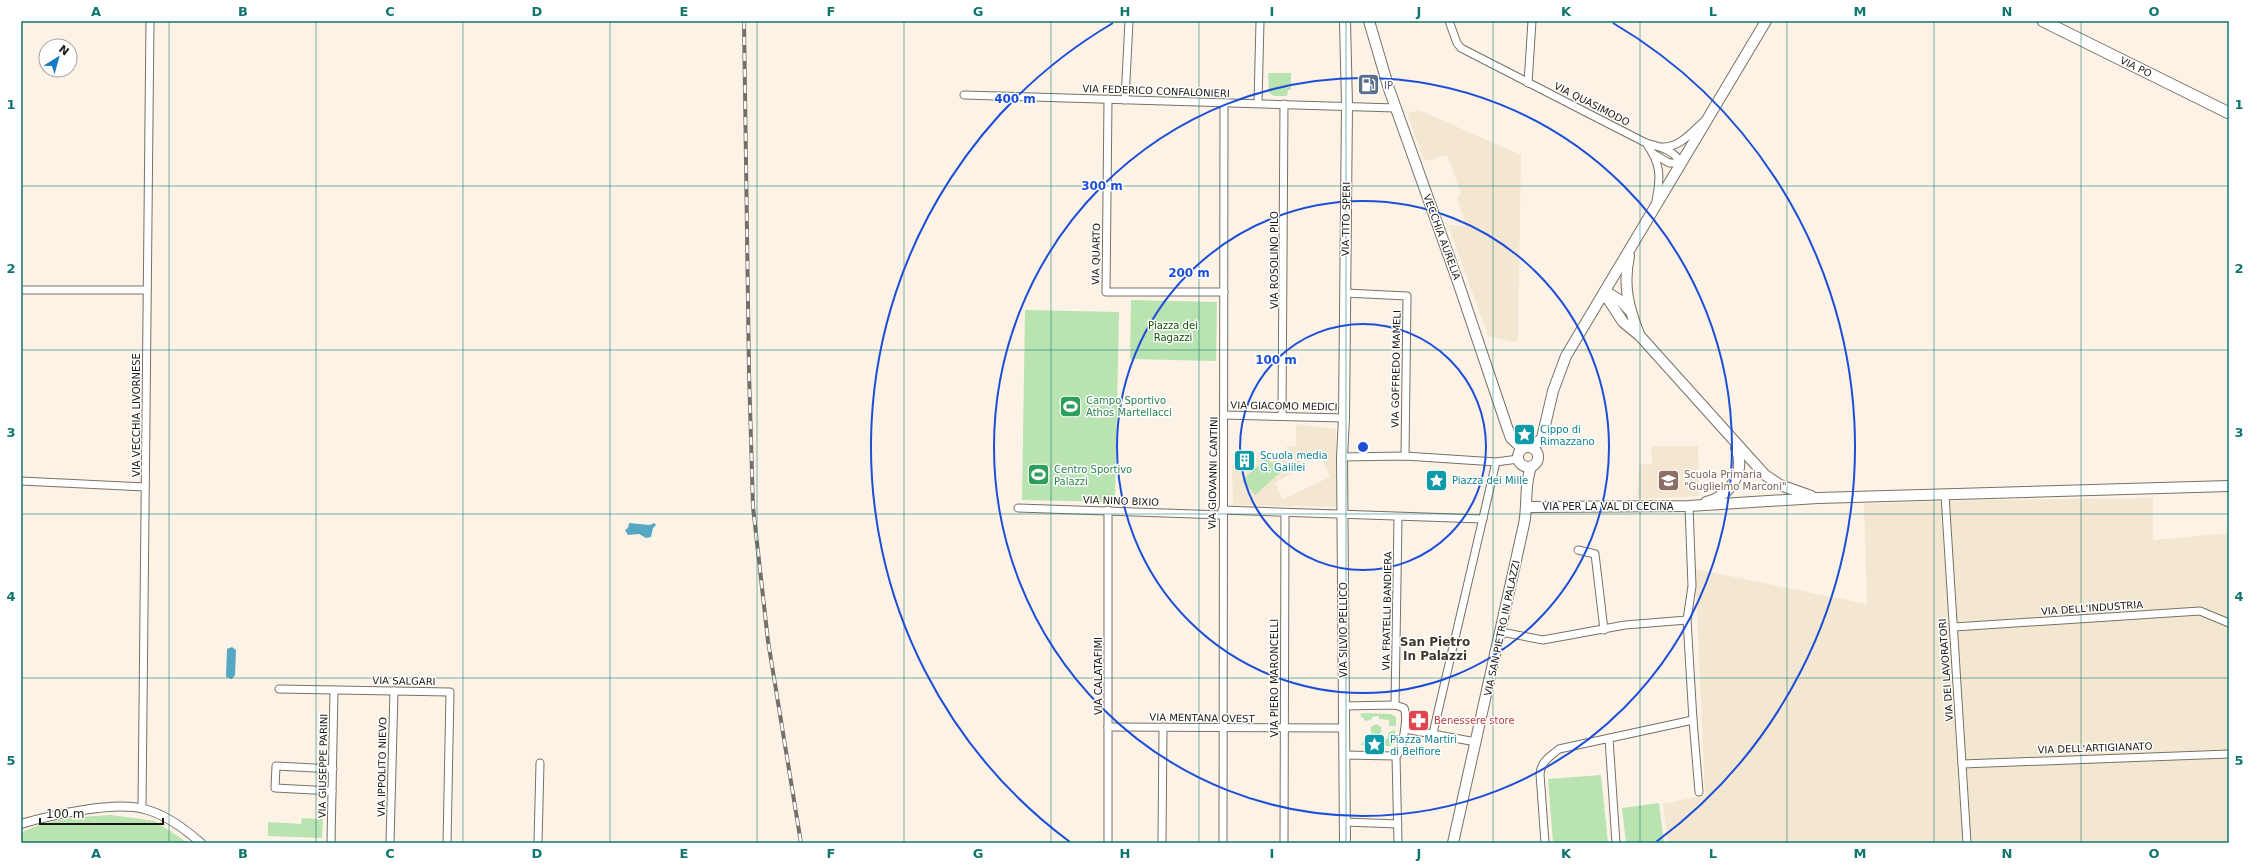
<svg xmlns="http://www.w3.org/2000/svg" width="2250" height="864" font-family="'DejaVu Sans',sans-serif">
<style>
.built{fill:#f3e7d2}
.green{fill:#b9e3b1}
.water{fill:#55a8c3}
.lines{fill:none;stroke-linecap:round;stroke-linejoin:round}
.minor-casing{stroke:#787165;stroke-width:9}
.tertiary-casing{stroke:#787165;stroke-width:10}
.secondary-casing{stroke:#787165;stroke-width:12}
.primary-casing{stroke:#787165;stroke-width:13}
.minor{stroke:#fff;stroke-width:7}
.tertiary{stroke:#fff;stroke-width:8}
.secondary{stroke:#fff;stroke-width:10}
.primary{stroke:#fff;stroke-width:11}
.rail-casing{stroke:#756f67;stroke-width:4}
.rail{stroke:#fff;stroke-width:2.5;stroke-dasharray:8;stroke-linecap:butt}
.grid{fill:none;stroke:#0f766e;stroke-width:1;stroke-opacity:0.55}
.ring{fill:none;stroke:#1d4ed8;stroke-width:2}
.labels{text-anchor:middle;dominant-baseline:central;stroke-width:3;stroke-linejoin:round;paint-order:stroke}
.street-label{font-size:10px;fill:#1b1813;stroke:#fff}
.service-label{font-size:10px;fill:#4e5e75;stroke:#fff;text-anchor:start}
.park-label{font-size:10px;fill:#114e01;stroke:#fff}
.leisure-label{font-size:10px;fill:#27864d;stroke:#fff;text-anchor:start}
.culture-label{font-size:10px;fill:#0d838f;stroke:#fff;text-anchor:start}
.education-label{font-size:10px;fill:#785e54;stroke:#fff;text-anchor:start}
.health-label{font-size:10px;fill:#be3a42;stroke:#fff;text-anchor:start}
.quarter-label{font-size:12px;font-weight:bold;fill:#3e382d;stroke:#fff}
.centre{fill:#1d4ed8;stroke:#fff;stroke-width:2}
.ring-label{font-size:12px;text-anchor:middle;font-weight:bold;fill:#1d4ed8;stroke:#fff;stroke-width:3;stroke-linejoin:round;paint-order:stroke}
.neatline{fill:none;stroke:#0f766e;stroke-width:1.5}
.grid-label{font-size:13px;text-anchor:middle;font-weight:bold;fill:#0f766e}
</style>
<rect width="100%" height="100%" fill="#fcf3e6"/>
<g class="built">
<path d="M1419,110L1521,155L1518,341L1511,342L1488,336L1448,225L1466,226L1457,198L1461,193L1447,155L1424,161L1407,113Z"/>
<path d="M1296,424L1336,429V507L1233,505L1232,465L1256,464L1257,452H1276V458H1285L1293,473L1275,483L1283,499L1330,477L1319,452L1313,455L1314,457L1298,466L1286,446H1296Z"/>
<path d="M1651,446H1698L1699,496L1637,499L1639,464H1652Z"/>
<path d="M2153,498V540L2229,533V843H1668L1663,804L1705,795L1695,569L1867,604L1864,504L1981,500Z"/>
</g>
<g class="green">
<path d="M1268,73H1291V90H1288L1287,96H1274L1269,93Z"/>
<path d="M1131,300L1217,302L1216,361L1130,359Z"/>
<path d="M1025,310L1119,312L1115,502L1022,500Z"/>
<path d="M1267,458L1280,473L1255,495L1242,480Z"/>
<path d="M1362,713L1391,714L1396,717V726H1389V720L1379,719V716L1372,717V719L1366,721L1360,715Z"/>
<circle cx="1376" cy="730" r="5.5"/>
<path d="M1395,730V742L1391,746L1360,745L1366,740L1372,739L1373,743L1379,742L1381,739H1387L1389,732Z"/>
<path d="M1601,775L1608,843H1553L1548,779Z"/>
<path d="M1659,803L1664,843H1626L1622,808Z"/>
<path d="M111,815L155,821L188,843H21V833C48,818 81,817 111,815Z"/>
<path d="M302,818L323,819L322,838L268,836V822L301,824Z"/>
</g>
<g class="water">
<path d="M629,523L650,525L654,523L656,525L653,528L651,537L646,538L639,534L628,535L625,530L628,528Z"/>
<path d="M232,647L236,650L235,675L232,679L226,677L227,649Z"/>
</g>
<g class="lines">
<defs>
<g id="minor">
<path d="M1449,21L1457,43L1461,48L1646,143C1660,147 1674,150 1681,163H1669L1654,154"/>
<path d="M1528,83L1532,21"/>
<path d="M964,95L1396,108"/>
<path d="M1108,99L1106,292H1224"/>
<path d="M1125,100L1129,21"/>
<path d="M1258,103L1260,21"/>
<path d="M1646,143C1661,164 1661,176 1656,201"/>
<path d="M1662,147C1679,148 1691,133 1703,122"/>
<path d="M21,290H147"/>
<path d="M1345,293L1407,296L1405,456"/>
<path d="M1224,415L1344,418"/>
<path d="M1282,416L1284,104"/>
<path d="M1342,457L1405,456L1496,462L1518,459"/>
<path d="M21,481L145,487"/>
<path d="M1945,495L1967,843"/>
<path d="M1018,508L1223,515"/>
<path d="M1108,510V843"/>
<path d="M1222,510L1483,519"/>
<path d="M1578,550L1595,554L1604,630"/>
<path d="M1954,627L2200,611L2229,623"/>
<path d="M1501,632L1543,640L1625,625L1687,620"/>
<path d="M279,689L450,692L447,843"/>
<path d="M1395,705L1398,518"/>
<path d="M1343,706L1395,705L1404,708C1408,716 1403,751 1396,756L1344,755"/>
<path d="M1693,720L1699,792"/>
<path d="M1108,727L1344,728"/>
<path d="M1405,729L1476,742"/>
<path d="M1433,733L1496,462"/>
<path d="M1609,739L1616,843"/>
<path d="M1396,756L1398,843"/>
<path d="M1962,764L2229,754"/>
<path d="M332,791L275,788L276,766L333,769"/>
<path d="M142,808L150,21"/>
<path d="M1345,822L1398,824"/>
<path d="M331,843L334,690"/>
<path d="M390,843L394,691"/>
<path d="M538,843L540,763"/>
<path d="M1162,843L1163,727"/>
<path d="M1223,843L1224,103"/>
<path d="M1284,843L1285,513"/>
<path d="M1545,843L1540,774C1541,761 1550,757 1559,749L1693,720L1687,620L1692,586L1689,506"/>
</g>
<path id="tertiary" d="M21,824C51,815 114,801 144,809C165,814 185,829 201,843"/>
<g id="secondary">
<path d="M1369,21L1389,89L1457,279L1508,430L1511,438L1522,448"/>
<path d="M1629,256C1623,285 1628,307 1639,334"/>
<path d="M1605,291L1621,301L1629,310"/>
<path d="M1604,293L1623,322L1640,336L1765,475L1780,485L1811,496"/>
<circle cx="1528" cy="457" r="10"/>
<path d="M1533,447L1542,438L1553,391L1566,356L1766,21"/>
<path d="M1706,502C1731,496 1746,471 1736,448"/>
<path d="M1527,507L1689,506L1818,498L2229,486"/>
<path d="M1345,843L1342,457L1344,418L1347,105L1345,21"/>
<path d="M1453,843L1524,524C1528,505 1524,485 1531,467"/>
</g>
<path id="primary" d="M2043,21L2229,113"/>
</defs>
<use href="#minor" class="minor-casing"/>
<use href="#tertiary" class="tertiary-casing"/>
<use href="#secondary" class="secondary-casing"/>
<use href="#primary" class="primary-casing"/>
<use href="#minor" class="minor"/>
<use href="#tertiary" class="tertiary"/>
<use href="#secondary" class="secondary"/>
<use href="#primary" class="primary"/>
<defs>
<path id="rail" d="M744,21L749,372L753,507L768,641L801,843"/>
</defs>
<use href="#rail" class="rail-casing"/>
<use href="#rail" class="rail"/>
</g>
<path class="grid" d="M169,21V843M316,21V843M463,21V843M610,21V843M757,21V843M904,21V843M1051,21V843M1199,21V843M1346,21V843M1493,21V843M1640,21V843M1787,21V843M1934,21V843M2081,21V843M21,186H2229M21,350H2229M21,514H2229M21,678H2229"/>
<g class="ring">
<circle cx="1363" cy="447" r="123"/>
<circle cx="1363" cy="447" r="246"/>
<circle cx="1363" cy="447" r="369"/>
<path d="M1070 842A492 492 0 0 1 1113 23M1613 23A492 492 0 0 1 1656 842"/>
</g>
<defs>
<symbol id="fuel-square" viewBox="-11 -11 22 22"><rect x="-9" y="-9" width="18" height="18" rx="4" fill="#5c6f8a" stroke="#fff"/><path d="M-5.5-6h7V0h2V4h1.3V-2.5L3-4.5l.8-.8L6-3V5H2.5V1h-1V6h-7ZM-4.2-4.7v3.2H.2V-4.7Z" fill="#fff"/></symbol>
<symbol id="stadium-square" viewBox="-11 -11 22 22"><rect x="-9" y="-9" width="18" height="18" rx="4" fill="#2e9e5b" stroke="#fff"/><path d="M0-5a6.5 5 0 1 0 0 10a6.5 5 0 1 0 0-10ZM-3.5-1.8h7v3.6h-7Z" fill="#fff"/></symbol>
<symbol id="sight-square" viewBox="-11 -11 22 22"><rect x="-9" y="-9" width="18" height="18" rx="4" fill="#0f9aa8" stroke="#fff"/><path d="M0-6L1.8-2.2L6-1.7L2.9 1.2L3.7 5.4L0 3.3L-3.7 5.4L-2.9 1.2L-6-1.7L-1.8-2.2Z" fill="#fff"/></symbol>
<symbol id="building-square" viewBox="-11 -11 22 22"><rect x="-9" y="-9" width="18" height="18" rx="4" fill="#0f9aa8" stroke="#fff"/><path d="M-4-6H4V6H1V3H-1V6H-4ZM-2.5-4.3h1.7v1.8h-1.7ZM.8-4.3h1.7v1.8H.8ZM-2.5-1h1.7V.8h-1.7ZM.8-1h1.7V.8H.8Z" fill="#fff"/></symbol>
<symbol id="school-square" viewBox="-11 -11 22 22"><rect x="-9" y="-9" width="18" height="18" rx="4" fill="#8d6e63" stroke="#fff"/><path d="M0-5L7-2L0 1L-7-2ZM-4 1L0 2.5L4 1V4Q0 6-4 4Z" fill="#fff"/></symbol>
<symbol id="pharmacy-square" viewBox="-11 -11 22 22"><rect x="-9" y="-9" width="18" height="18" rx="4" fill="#e0444e" stroke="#fff"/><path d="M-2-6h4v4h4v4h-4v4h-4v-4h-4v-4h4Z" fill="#fff"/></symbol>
</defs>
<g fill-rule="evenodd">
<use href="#fuel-square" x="1356" y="72" width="25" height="25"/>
<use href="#stadium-square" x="1058" y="394" width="25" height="25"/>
<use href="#sight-square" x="1512" y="422" width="25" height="25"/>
<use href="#building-square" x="1232" y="448" width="25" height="25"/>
<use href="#stadium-square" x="1026" y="462" width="25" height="25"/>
<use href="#sight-square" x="1424" y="468" width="25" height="25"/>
<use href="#school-square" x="1656" y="468" width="25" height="25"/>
<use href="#pharmacy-square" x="1406" y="708" width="25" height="25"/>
<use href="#sight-square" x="1362" y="732" width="25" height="25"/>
</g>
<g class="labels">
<g class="street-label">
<text transform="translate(2136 67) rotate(26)">VIA PO</text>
<text transform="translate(1156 91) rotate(2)">VIA FEDERICO CONFALONIERI</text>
<text transform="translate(1592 104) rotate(27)">VIA QUASIMODO</text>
<text transform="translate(1346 219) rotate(-89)">VIA TITO SPERI</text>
<text transform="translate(1442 237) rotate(70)">VECCHIA AURELIA</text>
<text transform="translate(1096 254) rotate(-89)">VIA QUARTO</text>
<text transform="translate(1274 260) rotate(-90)">VIA ROSOLINO PILO</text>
<text transform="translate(1396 369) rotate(-89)">VIA GOFFREDO MAMELI</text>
<text transform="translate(1284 406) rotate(1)">VIA GIACOMO MEDICI</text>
<text transform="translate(136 415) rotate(-90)">VIA VECCHIA LIVORNESE</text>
<text transform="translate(1213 473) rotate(-89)">VIA GIOVANNI CANTINI</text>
<text transform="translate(1121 501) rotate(2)">VIA NINO BIXIO</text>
<text x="1608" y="506">VIA PER LA VAL DI CECINA</text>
<text transform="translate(2092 608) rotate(-4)">VIA DELL'INDUSTRIA</text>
<text transform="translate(1387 611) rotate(-89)">VIA FRATELLI BANDIERA</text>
<text transform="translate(1502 628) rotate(-78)">VIA SAN PIETRO IN PALAZZI</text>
<text transform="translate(1343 630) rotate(-90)">VIA SILVIO PELLICO</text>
<text transform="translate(1946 670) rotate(-94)">VIA DEI LAVORATORI</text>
<text transform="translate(1098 676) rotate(-90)">VIA CALATAFIMI</text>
<text transform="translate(1274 678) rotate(-90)">VIA PIERO MARONCELLI</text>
<text transform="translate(404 681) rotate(1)">VIA SALGARI</text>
<text transform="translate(1202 718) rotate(1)">VIA MENTANA OVEST</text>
<text transform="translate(2095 748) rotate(-2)">VIA DELL'ARTIGIANATO</text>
<text transform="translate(323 766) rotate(-89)">VIA GIUSEPPE PARINI</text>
<text transform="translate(382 767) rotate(-89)">VIA IPPOLITO NIEVO</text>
</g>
<g class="service-label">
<text x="1384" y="85">IP</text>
</g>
<g class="park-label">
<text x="1173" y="325">Piazza dei<tspan x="1173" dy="12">Ragazzi</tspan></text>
</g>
<g class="leisure-label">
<text x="1086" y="400">Campo Sportivo<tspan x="1086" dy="12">Athos Martellacci</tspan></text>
<text x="1054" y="469">Centro Sportivo<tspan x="1054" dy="12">Palazzi</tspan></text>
</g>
<g class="culture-label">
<text x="1540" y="429">Cippo di<tspan x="1540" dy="12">Rimazzano</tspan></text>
<text x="1260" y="455">Scuola media<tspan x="1260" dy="12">G. Galilei</tspan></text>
<text x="1452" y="480">Piazza dei Mille</text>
<text x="1390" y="739">Piazza Martiri<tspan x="1390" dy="12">di Belfiore</tspan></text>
</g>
<g class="education-label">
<text x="1684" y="474">Scuola Primaria<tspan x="1684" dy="12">"Guglielmo Marconi"</tspan></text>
</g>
<g class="health-label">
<text x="1434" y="720">Benessere store</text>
</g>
<g class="quarter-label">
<text x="1435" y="642">San Pietro<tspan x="1435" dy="14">In Palazzi</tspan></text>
</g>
</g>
<circle cx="1363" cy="447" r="6" class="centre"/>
<g class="ring-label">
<text x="1015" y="103">400 m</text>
<text x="1102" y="190">300 m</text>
<text x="1189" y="277">200 m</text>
<text x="1276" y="364">100 m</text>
</g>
<rect width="2250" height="864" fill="none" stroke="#ffffff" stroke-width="44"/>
<g transform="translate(58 58) rotate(37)"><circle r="19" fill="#ffffff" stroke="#a4a3a1"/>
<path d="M0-3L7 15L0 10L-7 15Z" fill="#1879c5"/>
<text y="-6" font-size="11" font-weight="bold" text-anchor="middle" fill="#1b1813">N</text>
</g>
<path d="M40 818v6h123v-6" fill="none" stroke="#1b1813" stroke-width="2"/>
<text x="46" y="818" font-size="12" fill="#1b1813" stroke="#ffffff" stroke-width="3" paint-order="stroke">100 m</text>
<rect x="22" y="22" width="2206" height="820" class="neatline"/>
<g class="grid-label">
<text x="96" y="16">A</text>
<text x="243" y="16">B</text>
<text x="390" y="16">C</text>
<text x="537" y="16">D</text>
<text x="684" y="16">E</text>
<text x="831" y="16">F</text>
<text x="978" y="16">G</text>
<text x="1125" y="16">H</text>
<text x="1272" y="16">I</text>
<text x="1419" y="16">J</text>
<text x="1566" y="16">K</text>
<text x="1713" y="16">L</text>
<text x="1860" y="16">M</text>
<text x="2007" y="16">N</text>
<text x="2154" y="16">O</text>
<text x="11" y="109">1</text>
<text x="2239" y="109">1</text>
<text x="11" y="273">2</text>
<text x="2239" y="273">2</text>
<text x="11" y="437">3</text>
<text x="2239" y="437">3</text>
<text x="11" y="601">4</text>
<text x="2239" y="601">4</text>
<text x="11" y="765">5</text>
<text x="2239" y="765">5</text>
<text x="96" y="858">A</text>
<text x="243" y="858">B</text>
<text x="390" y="858">C</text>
<text x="537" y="858">D</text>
<text x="684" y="858">E</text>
<text x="831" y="858">F</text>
<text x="978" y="858">G</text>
<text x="1125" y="858">H</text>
<text x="1272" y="858">I</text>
<text x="1419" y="858">J</text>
<text x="1566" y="858">K</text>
<text x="1713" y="858">L</text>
<text x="1860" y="858">M</text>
<text x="2007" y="858">N</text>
<text x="2154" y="858">O</text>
</g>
</svg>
